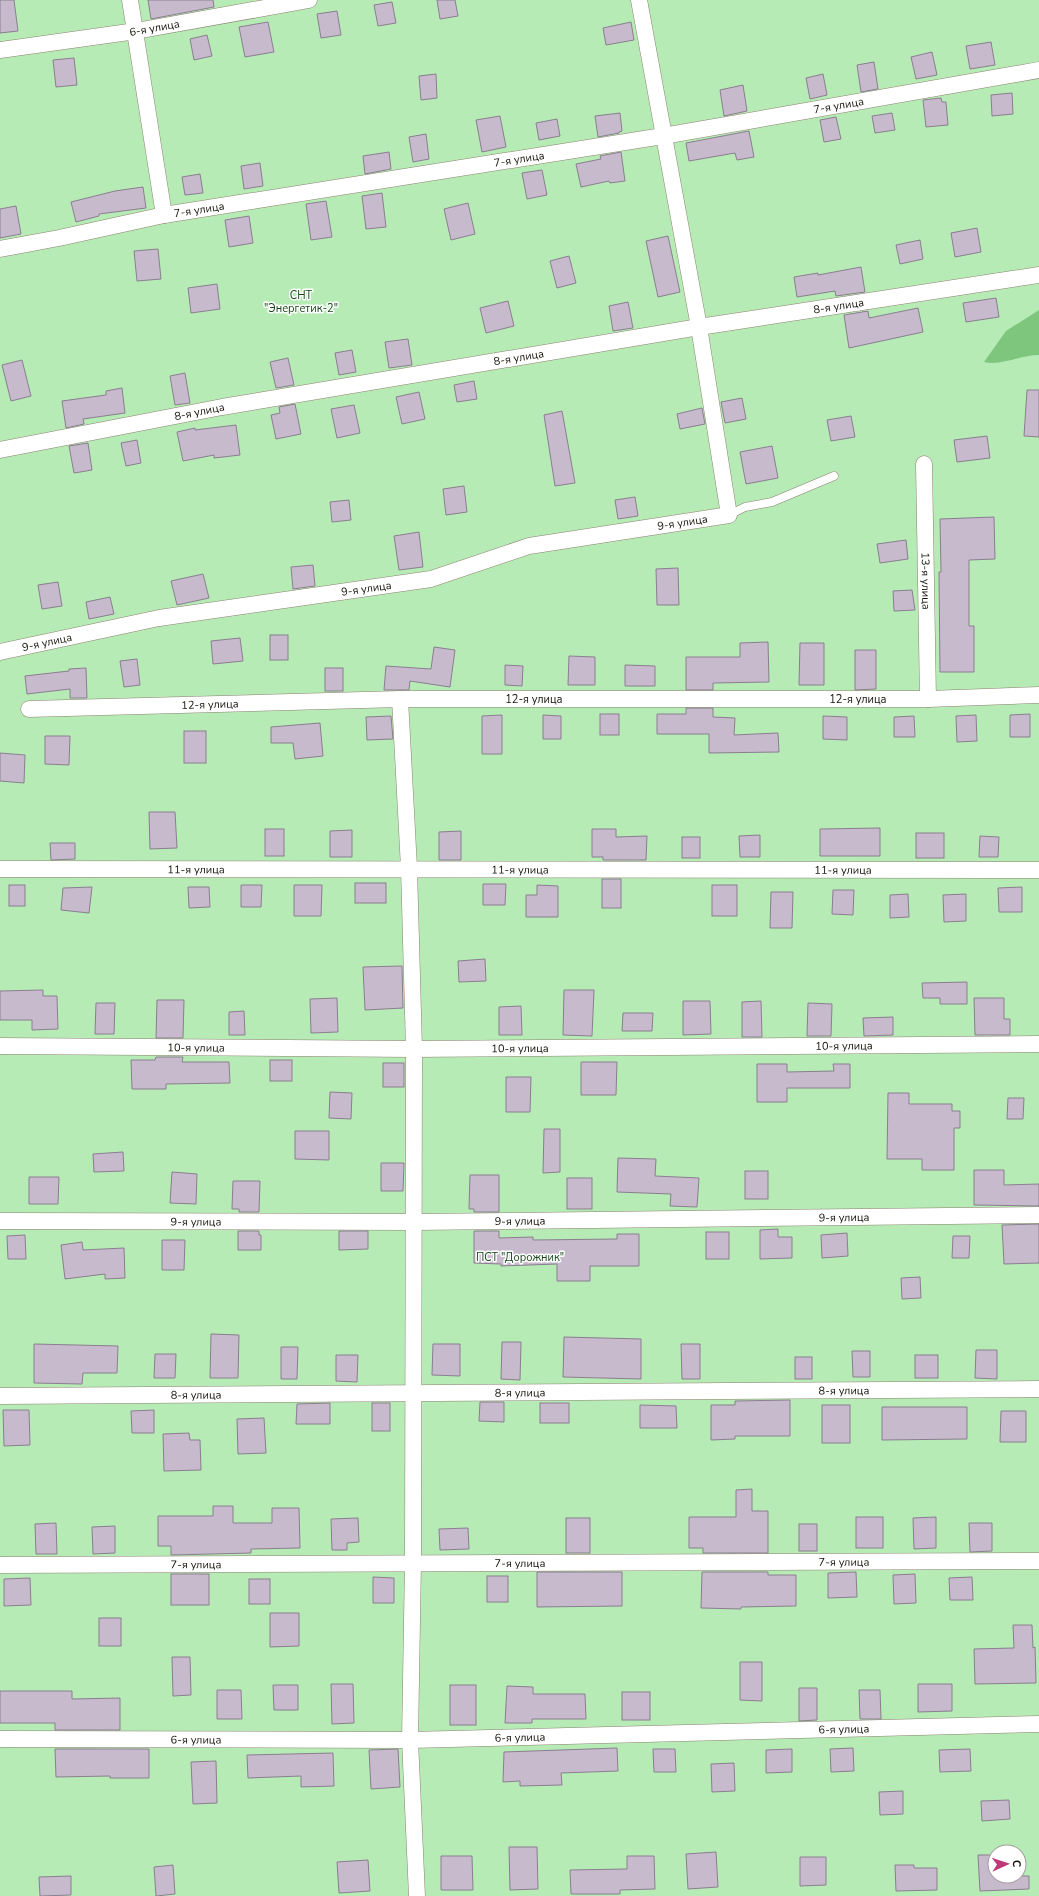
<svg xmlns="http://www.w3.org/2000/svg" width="1039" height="1896" font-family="'Nunito Sans',sans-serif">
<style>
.green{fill:#b6ebb5;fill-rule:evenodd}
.forest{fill:#7ec57e}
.building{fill:#c7bacd;stroke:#8a7e8f}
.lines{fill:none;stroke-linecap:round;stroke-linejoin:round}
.service-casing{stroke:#8c806f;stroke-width:9}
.minor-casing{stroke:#8c806f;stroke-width:17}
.service{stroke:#fff;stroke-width:8}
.minor{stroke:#fff;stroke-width:16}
.labels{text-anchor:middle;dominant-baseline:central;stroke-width:3;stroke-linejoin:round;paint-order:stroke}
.street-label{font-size:11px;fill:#141009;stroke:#fff}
.park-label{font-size:11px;fill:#154618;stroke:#fff}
</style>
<rect width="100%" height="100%" fill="#f4e6d3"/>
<path class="green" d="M0,0H1039V1896H0ZM995,1852H1019V1876H995Z"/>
<path class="forest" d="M1039,310V355C1020,355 1002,366 984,362L1006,331Z"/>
<g class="building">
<path d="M0,0H14L18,31L0,33Z"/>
<path d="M148,0H213L214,7L151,19Z"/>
<path d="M437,0H455L458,16L440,19Z"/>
<path d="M392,2L396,23L378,26L374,5Z"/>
<path d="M337,11L341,35L321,38L317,14Z"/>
<path d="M268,22L274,52L245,57L239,27Z"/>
<path d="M631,22L634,40L606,45L603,28Z"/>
<path d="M207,35L212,56L194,60L190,39Z"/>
<path d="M991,42L995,65L970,69L966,46Z"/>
<path d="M932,52L937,75L916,79L911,57Z"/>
<path d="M74,58L77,85L56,87L53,60Z"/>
<path d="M874,62L878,89L861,92L857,65Z"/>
<path d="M436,74L437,98L421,100L419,76Z"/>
<path d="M823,74L827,95L810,99L806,78Z"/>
<path d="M743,85L747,111L724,116L720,90Z"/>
<path d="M1012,93L1013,114L992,116L991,95Z"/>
<path d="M941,98L942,102H946L948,125L926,127L923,100Z"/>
<path d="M620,113L622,131L619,132V133L598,137L595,116Z"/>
<path d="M892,113L895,130L875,133L872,116Z"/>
<path d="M500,116L506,147L482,152L476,120Z"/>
<path d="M836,117L841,139L824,142L820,120Z"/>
<path d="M557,119L560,136L539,140L536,123Z"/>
<path d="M749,131L754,157L737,160L735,153L689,161L686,143Z"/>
<path d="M426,134L429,159L413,162L409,137Z"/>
<path d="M389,152L391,169L365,174L363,156Z"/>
<path d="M621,152L625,181L610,183L609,181L581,187L576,164L601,159L600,156Z"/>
<path d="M260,163L263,186L244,189L241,166Z"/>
<path d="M542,170L547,195L527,199L522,173Z"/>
<path d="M200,174L203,193L185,195L182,177Z"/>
<path d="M143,187L146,208L99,214V216L76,222L71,202L115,191Z"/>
<path d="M382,193L386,227L366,229L362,196Z"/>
<path d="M326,201L332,237L311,240L306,204Z"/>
<path d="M468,203L475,234L451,240L444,209Z"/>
<path d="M16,206L21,234L0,238V209Z"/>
<path d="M249,216L253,243L229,247L225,220Z"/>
<path d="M977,228L981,252L955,257L951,233Z"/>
<path d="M668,236L680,292L658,297L646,241Z"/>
<path d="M920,240L923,259L900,264L896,245Z"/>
<path d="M158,249L161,279L137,281L134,251Z"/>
<path d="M569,256L576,283L557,288L550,261Z"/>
<path d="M861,267L865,292L836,296L835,291L797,297L794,277L818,273V275Z"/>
<path d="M217,284L220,309L191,313L188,288Z"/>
<path d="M996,298L999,317L966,322L963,303Z"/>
<path d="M508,301L514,326L486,333L480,308Z"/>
<path d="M628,302L633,328L613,331L609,306Z"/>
<path d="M918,308L923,332L849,348L844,315L868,311L869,318Z"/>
<path d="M408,339L412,365L389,368L385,342Z"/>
<path d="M352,350L356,372L339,375L335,353Z"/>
<path d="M288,358L294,385L276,388L270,362Z"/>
<path d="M22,360L31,396L11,401L2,365Z"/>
<path d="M185,373L190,403L175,405L170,376Z"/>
<path d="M474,381L477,399L457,402L454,385Z"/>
<path d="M122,388L125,413L83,419L84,424L66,428L62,401L106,395V391Z"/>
<path d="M1027,390H1039V437L1024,436Z"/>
<path d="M419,392L425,419L402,424L396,397Z"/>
<path d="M742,398L746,419L725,423L721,402Z"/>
<path d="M295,404L301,434L276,439L271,415L280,413L279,407Z"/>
<path d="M354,405L360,433L337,438L331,409Z"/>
<path d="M702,408L705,424L680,429L677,414Z"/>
<path d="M562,411L575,483L555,486L544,415Z"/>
<path d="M851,416L855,437L831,441L827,420Z"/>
<path d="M236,425L240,455L214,458V455L183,461L177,432L195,428V430Z"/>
<path d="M987,436L990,458L957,462L954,440Z"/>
<path d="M137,440L141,463L126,466L121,443Z"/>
<path d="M88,443L92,470L74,473L69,446Z"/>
<path d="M772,446L778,478L746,484L740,452Z"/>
<path d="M464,486L467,512L446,515L443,489Z"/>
<path d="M635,497L638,516L618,519L615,500Z"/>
<path d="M349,500L351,520L332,522L330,502Z"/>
<path d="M994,517L995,559L969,560V626H974V672H940L939,572H941L940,519Z"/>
<path d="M419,532L423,567L399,570L394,536Z"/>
<path d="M906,540L908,559L880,563L877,544Z"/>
<path d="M313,565L315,586L293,589L291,567Z"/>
<path d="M678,568L679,605H657L656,569Z"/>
<path d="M203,574L209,598L177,605L171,581Z"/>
<path d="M58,582L62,606L42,609L38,585Z"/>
<path d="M912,590L915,610L894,611L893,591Z"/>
<path d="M110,597L114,614L89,619L86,602Z"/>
<rect x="270" y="635" width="18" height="25"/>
<path d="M240,638L243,661L213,664L211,641Z"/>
<path d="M768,642L769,682L713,683V690H686V657H740V643Z"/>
<path d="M800,643H824V685H799Z"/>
<path d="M434,647L455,650L450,687L410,681L409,690H384L386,666L431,669Z"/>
<path d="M855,650H876V689L855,690Z"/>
<path d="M569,656L595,657V685H568Z"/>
<path d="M137,659L140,685L124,687L120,661Z"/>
<path d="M505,665L523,666L522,686L505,685Z"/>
<path d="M625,665L655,666V686H625Z"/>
<path d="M86,668L87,698H70V689L27,694L25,676L69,671V669Z"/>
<rect x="325" y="668" width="18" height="23"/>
<path d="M686,708H713V717L735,718L734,735L778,733L779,752L709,753V734H657V714H686Z"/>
<rect x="600" y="714" width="19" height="21"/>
<path d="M1030,714V737H1010V715Z"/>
<path d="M502,715V754H482V716Z"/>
<path d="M543,715L561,716V739H543Z"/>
<path d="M976,715L977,741L957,742L956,716Z"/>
<path d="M391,716L393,739L367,740L366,717Z"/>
<path d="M823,716L847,717V740L823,739Z"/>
<path d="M914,716L915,737H894V717Z"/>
<path d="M320,723L323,756L295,759L293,743H271V727Z"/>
<rect x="184" y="731" width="22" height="32"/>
<path d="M45,736H70L69,765L45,764Z"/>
<path d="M0,753L25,755L24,783L0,781Z"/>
<path d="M149,812H175L177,848L150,849Z"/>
<path d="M880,828V856H820V829Z"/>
<rect x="265" y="829" width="19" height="27"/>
<path d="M592,829H616V837L647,836L646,860H603V857H592Z"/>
<path d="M352,830V857H330V831Z"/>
<path d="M461,831V860H439V832Z"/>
<rect x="916" y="833" width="28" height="25"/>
<path d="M760,835V857H740L739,836Z"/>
<path d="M980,836L999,837L998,857H979Z"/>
<rect x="682" y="837" width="18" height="21"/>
<path d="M50,843H75V859L51,860Z"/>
<rect x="602" y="879" width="19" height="29"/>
<rect x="355" y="883" width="31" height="20"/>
<path d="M483,884H506L505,905H483Z"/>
<rect x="9" y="885" width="16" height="21"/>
<path d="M241,885H262L261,907H241Z"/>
<path d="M294,885H322L321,916H294Z"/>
<path d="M537,885L558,886V917H526V895H537Z"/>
<rect x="712" y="885" width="25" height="31"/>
<path d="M92,887L89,913L61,910L63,888Z"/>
<path d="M188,887H209L210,907L189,908Z"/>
<path d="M1022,887V912H999L998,888Z"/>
<path d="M833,890H854L853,915L832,914Z"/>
<path d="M771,892H793L792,928H770Z"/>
<path d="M908,894L909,917L890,918V895Z"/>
<path d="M966,894V921L944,922L943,895Z"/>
<path d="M485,959L486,981L459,982L458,961Z"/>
<path d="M402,966L403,1008L365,1010L363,967Z"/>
<path d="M967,982V1004H940V998H923L922,983Z"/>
<path d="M43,990V996H57L58,1029L32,1030V1020H0V991Z"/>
<path d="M564,990H594L592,1036L563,1035Z"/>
<path d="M337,998L338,1032L311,1033L310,999Z"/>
<path d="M974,998H1004V1019H1010V1035H975Z"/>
<path d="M157,1000H184L183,1038H156Z"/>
<path d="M683,1001H710L711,1034L683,1035Z"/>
<path d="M761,1001L762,1037H742V1002Z"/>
<path d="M96,1003H115L114,1034H95Z"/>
<path d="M808,1003L832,1004L831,1036H807Z"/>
<path d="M521,1006L522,1035H499V1007Z"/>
<path d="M244,1011L245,1035H229V1012Z"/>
<path d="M623,1013H653L652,1031H622Z"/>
<path d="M893,1017V1035L864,1036L863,1018Z"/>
<path d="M156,1057H183L182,1062H229L230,1083L166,1084V1089H132L131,1060H155Z"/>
<rect x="270" y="1060" width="22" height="21"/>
<path d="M581,1062H617L616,1095H581Z"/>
<rect x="383" y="1063" width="21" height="24"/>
<path d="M757,1064H787V1072L834,1071L833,1064H850V1088H787V1102H757Z"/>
<path d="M506,1077H531L530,1112H506Z"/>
<path d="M330,1092L352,1093L351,1119L329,1118Z"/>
<path d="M888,1093H909V1104H952V1111H960V1128H954V1170H922V1159H887Z"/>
<path d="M1008,1098H1024L1023,1119H1007Z"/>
<path d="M544,1129H560V1172L543,1173Z"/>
<path d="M295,1131H329V1160L295,1159Z"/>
<path d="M123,1152L124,1171L94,1172L93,1154Z"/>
<path d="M618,1158L656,1159L655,1176L699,1178L697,1207L670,1206L671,1194L617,1192Z"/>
<path d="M381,1163H404L403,1191H381Z"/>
<path d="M974,1170H1004V1185L1039,1184V1206L974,1205Z"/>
<rect x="745" y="1171" width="23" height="28"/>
<path d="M172,1172L197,1174L196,1204L170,1203Z"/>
<path d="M470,1175H499V1212H474V1209H469Z"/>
<path d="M29,1177H59L58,1204H29Z"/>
<rect x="567" y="1178" width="25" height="31"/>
<path d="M233,1181H260L259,1212H239V1209H232Z"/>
<path d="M1039,1224V1263L1004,1264L1002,1225Z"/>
<path d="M778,1229V1237H792V1258L760,1259V1230Z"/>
<path d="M238,1231H259V1235H261V1250H238Z"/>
<path d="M339,1231H368V1249L339,1250Z"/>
<path d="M474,1231H499V1238L533,1237V1240L617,1239V1234H639V1266H590V1281H557V1264L501,1266V1264L474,1263Z"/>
<rect x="706" y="1232" width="23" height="27"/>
<path d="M847,1233L848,1256L822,1258L821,1235Z"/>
<path d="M25,1235L26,1259H8L7,1236Z"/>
<path d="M953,1236H970L969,1258H952Z"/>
<path d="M162,1240H185L184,1270H162Z"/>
<path d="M82,1242L83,1250L124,1248L125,1278L105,1279V1274L65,1279L61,1245Z"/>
<path d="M920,1277L921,1298L902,1299L901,1278Z"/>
<path d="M211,1334L239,1335L238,1378H210Z"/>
<path d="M564,1337L641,1339V1379L563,1377Z"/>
<path d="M502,1342H521L520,1380L501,1379Z"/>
<path d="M34,1344L118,1346L117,1373H83L82,1384L34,1383Z"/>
<path d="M433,1344H460V1376L432,1375Z"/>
<path d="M681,1344H700V1379H682Z"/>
<path d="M281,1347H298L297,1379H281Z"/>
<path d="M976,1350H997V1379L975,1378Z"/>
<path d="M852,1351H870V1377H853Z"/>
<path d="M155,1354H176L175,1378H154Z"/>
<path d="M336,1355H358L357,1382L336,1381Z"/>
<rect x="915" y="1355" width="23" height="23"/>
<rect x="795" y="1357" width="17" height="22"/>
<path d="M790,1400V1436H735V1439L711,1440V1405H735V1401Z"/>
<path d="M480,1402H504V1422L479,1421Z"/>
<path d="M330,1403V1424H296L297,1404Z"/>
<rect x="372" y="1403" width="18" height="28"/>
<rect x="540" y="1403" width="29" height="20"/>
<path d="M640,1405L676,1406L677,1428H640Z"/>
<rect x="822" y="1405" width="28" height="38"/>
<path d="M882,1407H967V1439L882,1440Z"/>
<path d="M3,1410H29L30,1445L4,1446Z"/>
<path d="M154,1410V1433H132L131,1411Z"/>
<path d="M1001,1411H1026V1442H1000Z"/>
<path d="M264,1418L266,1453L238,1454L237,1419Z"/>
<path d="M189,1433L190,1440H200L201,1470L164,1471L163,1434Z"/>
<path d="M752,1489V1511H768V1553H703V1548H689V1517H736V1490Z"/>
<path d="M213,1506H233V1523H272V1508H299L300,1548L251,1549V1553L171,1555V1546H158V1516H213Z"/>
<rect x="856" y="1517" width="27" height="31"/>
<path d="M936,1517V1548L914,1549L913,1518Z"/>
<path d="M358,1518L359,1542L347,1543V1550H332L331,1519Z"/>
<rect x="566" y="1518" width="24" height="35"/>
<path d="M56,1523L57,1554H36L35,1524Z"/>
<path d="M969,1523H992V1551L970,1552Z"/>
<rect x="799" y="1524" width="18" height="27"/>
<path d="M115,1526V1553L93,1554L92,1527Z"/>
<path d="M468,1528L469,1549L440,1550L439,1529Z"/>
<path d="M537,1572H622V1606L537,1607Z"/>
<path d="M702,1572H768V1575H796V1606L741,1607V1609L701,1608Z"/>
<path d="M856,1572L857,1597L828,1598V1573Z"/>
<rect x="171" y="1574" width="38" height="31"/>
<path d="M915,1574L916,1603L894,1604L893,1575Z"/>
<rect x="487" y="1576" width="21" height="26"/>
<path d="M373,1577L394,1578V1603H373Z"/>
<path d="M972,1577L973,1600H950L949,1578Z"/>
<path d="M30,1578L31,1605L4,1606V1579Z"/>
<rect x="249" y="1579" width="21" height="25"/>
<path d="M270,1613H299V1646L270,1647Z"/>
<rect x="99" y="1618" width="22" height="28"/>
<path d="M1013,1625H1032L1033,1648L1035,1647L1036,1683L975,1684L974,1649L1014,1648Z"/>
<path d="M172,1657H190L191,1695L173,1696Z"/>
<path d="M740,1662H762V1701L740,1700Z"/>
<path d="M331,1684H353L354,1723L332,1724Z"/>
<path d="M918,1684H952V1711L918,1712Z"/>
<path d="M273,1685H298V1710H274Z"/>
<rect x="450" y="1685" width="26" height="40"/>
<path d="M507,1686L533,1687V1694H585L586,1719H532V1723H505Z"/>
<path d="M799,1688H817V1720L799,1721Z"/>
<path d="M217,1690H241L242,1719H217Z"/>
<path d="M859,1690H880L881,1719H860Z"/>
<path d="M0,1691H72V1699L120,1698V1730H55V1723H0Z"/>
<rect x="622" y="1692" width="28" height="28"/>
<path d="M617,1748L618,1771L561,1773L562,1785L520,1786V1781L503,1782L504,1752Z"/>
<path d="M853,1748L854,1771L831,1772L830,1749Z"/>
<path d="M55,1749H149V1778H110V1776L56,1777Z"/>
<path d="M398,1749L400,1787L371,1789L369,1750Z"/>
<path d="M653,1749H675L676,1772H654Z"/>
<path d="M792,1749V1772L766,1773V1750Z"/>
<path d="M970,1749L971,1771L940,1772L939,1750Z"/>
<path d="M333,1753L334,1786L301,1787V1776L248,1778L247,1755Z"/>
<path d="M216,1761L217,1803L193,1804L191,1762Z"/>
<path d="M734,1763L735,1791L712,1792L711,1764Z"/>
<path d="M903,1791V1814L880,1815L879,1792Z"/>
<path d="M1009,1800L1010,1819L982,1821L981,1801Z"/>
<path d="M509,1847H537L538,1889L510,1890Z"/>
<path d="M716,1852L718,1887L688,1889L686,1854Z"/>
<path d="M978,1855H995V1876H1029V1889L980,1891Z"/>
<path d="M441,1856H472L473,1890H441Z"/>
<path d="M627,1856H654L655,1889L620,1890V1894H571L570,1870L627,1869Z"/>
<path d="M800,1857H826V1885L800,1886Z"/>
<path d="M368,1860L370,1891L339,1893L337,1862Z"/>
<path d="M173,1865L175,1894L156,1896L154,1867Z"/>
<path d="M895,1865H914V1868H937V1890L896,1891Z"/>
<path d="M71,1876V1895L40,1896L39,1877Z"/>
</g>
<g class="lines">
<defs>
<path id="service" d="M729,515L745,507L772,502L834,476"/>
<g id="minor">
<path d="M130,0L164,215"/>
<path id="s1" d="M0,50L136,31L309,0"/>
<path id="s2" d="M0,249L59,238L164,215L663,136L1039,70"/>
<path id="s3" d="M0,450L222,407L699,327L1039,275"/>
<path id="s4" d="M924,464L928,699"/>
<path id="s5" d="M0,652L159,618L431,579L529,546L729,515L699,327L639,0"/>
<path d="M400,699L409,868L414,1049L413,1562L410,1740L417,1896"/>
<path id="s6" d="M29,709L400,699H928L1039,695"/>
<path id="s7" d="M0,869L1039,870"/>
<path id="s8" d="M0,1046L414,1049L1039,1044"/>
<path id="s9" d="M0,1221L413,1222L1039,1215"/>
<path id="s10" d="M0,1396L1039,1389"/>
<path id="s11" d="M0,1565L1039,1561"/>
<path id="s12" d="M0,1739L410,1740L1039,1724"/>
</g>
</defs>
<use href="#service" class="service-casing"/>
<use href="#minor" class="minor-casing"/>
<use href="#service" class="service"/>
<use href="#minor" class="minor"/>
</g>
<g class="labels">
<g class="street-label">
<text stroke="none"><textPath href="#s1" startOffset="156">6-я улица</textPath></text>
<text stroke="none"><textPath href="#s2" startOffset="851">7-я улица</textPath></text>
<text stroke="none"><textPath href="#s2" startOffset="527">7-я улица</textPath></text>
<text stroke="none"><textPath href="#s2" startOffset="203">7-я улица</textPath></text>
<text stroke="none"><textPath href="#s3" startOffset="851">8-я улица</textPath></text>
<text stroke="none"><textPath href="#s3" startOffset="527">8-я улица</textPath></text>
<text stroke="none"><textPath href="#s3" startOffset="203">8-я улица</textPath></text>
<text stroke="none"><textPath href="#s5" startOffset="696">9-я улица</textPath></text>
<text stroke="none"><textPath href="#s4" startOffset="117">13-я улица</textPath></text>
<text stroke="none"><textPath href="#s5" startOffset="372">9-я улица</textPath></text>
<text stroke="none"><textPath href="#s5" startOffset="48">9-я улица</textPath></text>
<text stroke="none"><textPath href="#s6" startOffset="505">12-я улица</textPath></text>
<text stroke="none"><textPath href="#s6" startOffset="829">12-я улица</textPath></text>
<text stroke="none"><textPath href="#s6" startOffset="181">12-я улица</textPath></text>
<text stroke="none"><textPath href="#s7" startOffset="196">11-я улица</textPath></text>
<text stroke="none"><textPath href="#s7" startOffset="520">11-я улица</textPath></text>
<text stroke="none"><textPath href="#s7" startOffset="843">11-я улица</textPath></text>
<text stroke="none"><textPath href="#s8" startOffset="844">10-я улица</textPath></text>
<text stroke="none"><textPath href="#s8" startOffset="196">10-я улица</textPath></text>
<text stroke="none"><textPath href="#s8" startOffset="520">10-я улица</textPath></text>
<text stroke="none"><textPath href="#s9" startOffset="844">9-я улица</textPath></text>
<text stroke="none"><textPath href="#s9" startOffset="196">9-я улица</textPath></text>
<text stroke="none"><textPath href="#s9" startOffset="520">9-я улица</textPath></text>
<text stroke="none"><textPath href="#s10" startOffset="844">8-я улица</textPath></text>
<text stroke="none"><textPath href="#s10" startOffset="520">8-я улица</textPath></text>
<text stroke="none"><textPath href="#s10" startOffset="196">8-я улица</textPath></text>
<text stroke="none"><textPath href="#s11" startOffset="844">7-я улица</textPath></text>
<text stroke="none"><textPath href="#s11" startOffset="520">7-я улица</textPath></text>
<text stroke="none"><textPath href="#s11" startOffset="196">7-я улица</textPath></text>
<text stroke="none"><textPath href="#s12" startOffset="844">6-я улица</textPath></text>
<text stroke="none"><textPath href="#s12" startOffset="520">6-я улица</textPath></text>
<text stroke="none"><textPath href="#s12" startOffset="196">6-я улица</textPath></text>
</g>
<g class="park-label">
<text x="301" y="295">СHТ<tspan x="301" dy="13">"Энергетик-2"</tspan></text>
<text x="520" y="1257">ПСТ "Дорожник"</text>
</g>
</g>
<g transform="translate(1007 1864) rotate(87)"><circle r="19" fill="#ffffff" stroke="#a19f9d"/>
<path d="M0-3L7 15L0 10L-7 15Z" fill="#be387a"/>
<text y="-6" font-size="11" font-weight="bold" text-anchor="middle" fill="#141009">С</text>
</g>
</svg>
